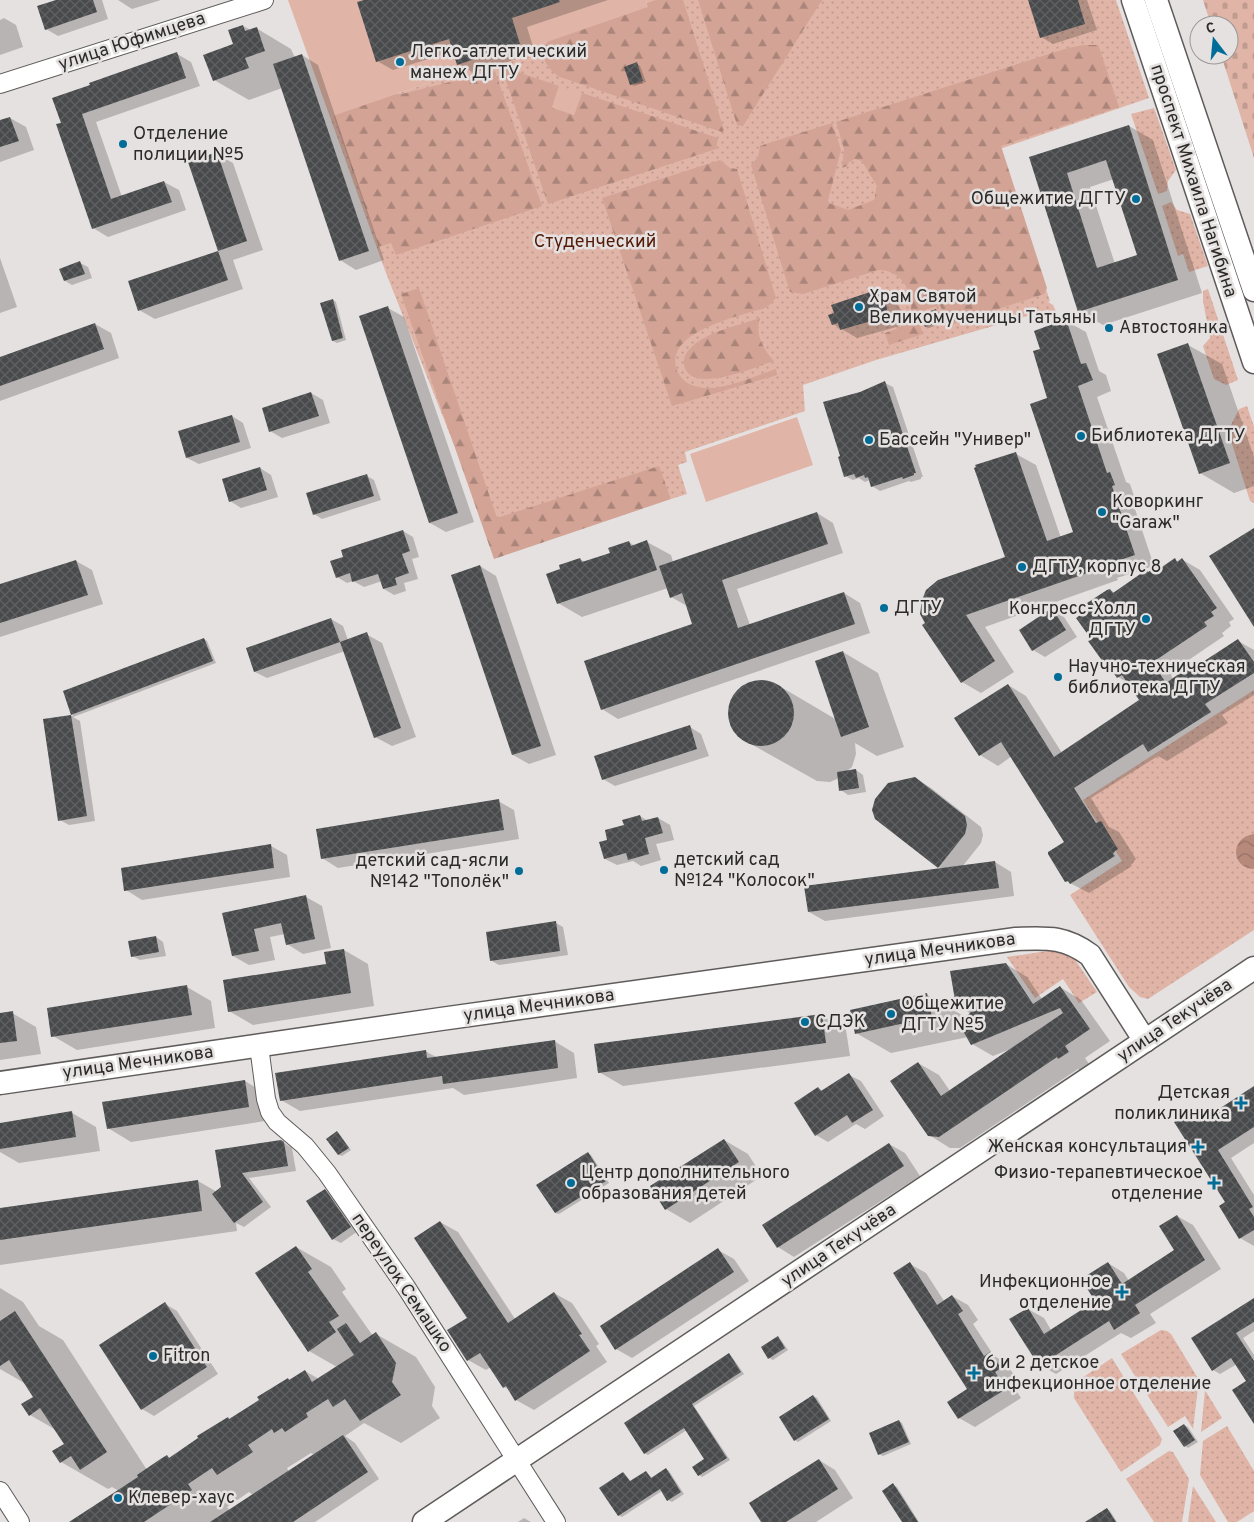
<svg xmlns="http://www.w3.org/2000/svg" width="1254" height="1522" font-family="Overpass,sans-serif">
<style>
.green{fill:url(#green-dots)}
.forest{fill:url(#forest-firs)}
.cemetery{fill:url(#cemetery-stones)}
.pitch{fill:#e0b4a6}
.water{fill:url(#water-waves)}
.shadow{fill:#0003;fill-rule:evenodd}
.building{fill:url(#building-cross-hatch);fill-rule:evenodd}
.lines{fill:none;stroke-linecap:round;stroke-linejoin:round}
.minor-casing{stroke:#5e5b5a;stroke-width:20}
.major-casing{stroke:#5e5b5a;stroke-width:25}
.minor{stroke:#fff;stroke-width:18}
.major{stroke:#fff;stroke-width:22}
.poi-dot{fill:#006c98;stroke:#e5e1e0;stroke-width:2}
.labels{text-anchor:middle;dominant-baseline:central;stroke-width:5;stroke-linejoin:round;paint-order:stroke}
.street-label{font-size:18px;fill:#2c2b2a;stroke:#e5e1e0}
.poi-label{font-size:18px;fill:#2c2b2a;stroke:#e5e1e0;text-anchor:start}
.park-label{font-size:18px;fill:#541a07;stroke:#e5e1e0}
</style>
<defs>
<pattern id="green-dots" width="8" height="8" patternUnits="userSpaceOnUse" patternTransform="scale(1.25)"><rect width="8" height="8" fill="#e0b4a6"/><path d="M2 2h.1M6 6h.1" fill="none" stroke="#c09b8f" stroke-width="1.8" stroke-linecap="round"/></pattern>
<pattern id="forest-firs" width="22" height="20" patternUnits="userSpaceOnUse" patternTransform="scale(1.25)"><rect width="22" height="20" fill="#d3a395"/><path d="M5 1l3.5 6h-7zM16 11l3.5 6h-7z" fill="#ab857a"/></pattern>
<pattern id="cemetery-stones" width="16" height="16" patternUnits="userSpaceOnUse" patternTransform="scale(1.25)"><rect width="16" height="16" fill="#e0b4a6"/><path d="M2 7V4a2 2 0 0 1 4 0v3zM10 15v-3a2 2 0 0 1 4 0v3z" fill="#c09b8f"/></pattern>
<pattern id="water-waves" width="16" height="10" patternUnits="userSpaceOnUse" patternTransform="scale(1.25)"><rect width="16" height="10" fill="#b7897b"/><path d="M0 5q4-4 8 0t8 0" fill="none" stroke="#957065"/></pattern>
<pattern id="building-cross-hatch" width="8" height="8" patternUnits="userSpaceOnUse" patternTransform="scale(1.25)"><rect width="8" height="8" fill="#484a4c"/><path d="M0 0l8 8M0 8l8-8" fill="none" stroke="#606163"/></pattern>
</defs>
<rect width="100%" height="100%" fill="#e5e1e0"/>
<g class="green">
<path d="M646,0H1116L1149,98L1000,149L1050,301L1048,302L1053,305L1059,318L1054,319L1048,310L876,360L803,385L805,411L685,452L687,462L678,465L687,494L671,499L660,471L487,528L386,273L330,117L648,7Z"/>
<path d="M1154,108L1176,170L1168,181L1167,191L1158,194L1131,114Z"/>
<path d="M1171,202L1177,210L1190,214L1208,266L1189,272L1183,254L1178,256L1162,206Z"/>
<path d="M1208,289L1238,380L1226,385L1214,379L1203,346L1210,338L1203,301V291Z"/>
<path d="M1247,406L1254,427V503L1250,501L1228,431L1239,409Z"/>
<path d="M1254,690V930L1148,999L1140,997L1129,987L1070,895L1122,861L1083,800Z"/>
<path d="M1067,948L1097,992L1079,1003L1063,979L1035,998L1007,957Z"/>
<path d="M1161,1330L1167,1331L1171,1334L1199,1380L1193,1429L1185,1416L1168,1427L1121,1354Z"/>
<path d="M1112,1358L1162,1439L1160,1445L1121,1472L1074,1398V1388L1076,1382Z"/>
<path d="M1205,1390L1222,1418L1201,1432Z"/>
<path d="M1227,1426L1254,1471V1511L1237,1522H1228L1200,1475L1203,1441Z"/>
<path d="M1169,1451L1173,1452L1189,1479L1182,1522H1154L1126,1479Z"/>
<path d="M1193,1486L1216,1522H1188Z"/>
</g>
<g class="forest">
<path d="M656,0H683L724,130L722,132L560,77C544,68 537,50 552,36Z"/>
<path d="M698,0H822L743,126L737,125Z"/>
<path d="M303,28L390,94H402L450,82L470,80L495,71L542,206L396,255L391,243L379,247Z"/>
<path d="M1084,45H1098L1099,47L1119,107L1001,146L1047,288L1044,294L947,326L940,305L916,313L923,334L889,345L885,333C891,331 898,329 903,325C922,307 906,268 878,270L803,294L790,292L751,165L758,157L760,146L832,123L841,150L828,200L829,203L848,210L874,200L877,186L862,161L855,159L849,162L847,166L842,168L844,149L836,122L1068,48Z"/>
<path d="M506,68L559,86L552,108L574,115L582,93L718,138L716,149L548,204L502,69Z"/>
<path d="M720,160L730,168L737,169L776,298C773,300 771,305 768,306C764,309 758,310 754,311C730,319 668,333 676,367C678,376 685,383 694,386C719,394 752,377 776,369L777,375L672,406L602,198Z"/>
<path d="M419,288L497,518L659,466L671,499L494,559L401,294Z"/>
<path d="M760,318C754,334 764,350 774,361C757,366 690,396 684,365C682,356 690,348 696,343C714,330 740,325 760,318Z"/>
</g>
<path class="cemetery" d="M1203,0H1254V158L1221,55H1229V25H1211Z"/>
<g class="pitch">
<path d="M288,0H646L648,7L330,117Z"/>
<path d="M559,86L582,93L574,115L552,107Z"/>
<path d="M797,417L813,465L706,502L690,454Z"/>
</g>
<path class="water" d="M1254,834V869C1230,868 1230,837 1254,834Z"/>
<g class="shadow">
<path d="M60,0H102L108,19L58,36L46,29Z"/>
<path d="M118,0H161L132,9Z"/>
<path d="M368,0H608L527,27L535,53L474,73L458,64L454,51L393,70L377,61Z"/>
<path d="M1029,0H1087L1097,30L1053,44L1041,37Z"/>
<path d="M4,18L16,25L23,47L0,55V20Z"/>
<path d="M243,26L251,30L256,28L291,49L295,58L302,55L318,65L384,260L356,270L340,260L282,88L249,100L214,80L235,44Z"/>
<path d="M177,54L191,62L200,86L96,122L122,197L164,182L179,190L186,210L108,237L93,228L57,125Z"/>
<path d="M637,64L640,66L646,82L634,86L631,84Z"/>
<path d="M10,118L26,127L34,150L0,162V121Z"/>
<path d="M1129,126L1153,140L1202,293L1103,325L1079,311L1030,158ZM1114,179L1138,256L1115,264L1090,187Z"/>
<path d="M217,154L233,163L263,250L233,260L243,289L155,319L139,310L129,282L219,251L189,163Z"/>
<path d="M0,258L17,307L0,313Z"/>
<path d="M80,263L88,267L92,278L72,285L65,281Z"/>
<path d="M881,293L897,303L902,312L903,319L900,326L857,338L833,324Z"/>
<path d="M333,300L336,302L346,340L337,343L333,341Z"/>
<path d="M388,308L404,317L474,522L446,532L430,523Z"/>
<path d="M936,311L940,313L943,323L929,328L926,326Z"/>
<path d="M1066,321L1086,332L1099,371L1106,375L1111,391L1097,397L1126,482L1130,484L1134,496L1131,497L1154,566L1117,578L1118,580L985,627L1014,672L981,693L962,682L924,625L1007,557L1016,454L1036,465L1061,538L1075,533L1049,399L1041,350Z"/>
<path d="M95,324L111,333L119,358L0,401V358Z"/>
<path d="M1188,345L1222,364L1254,457V486L1234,493L1200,473Z"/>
<path d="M885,383L893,387L923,477H921V479L911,482L909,481L880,491L872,486L870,480L865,482L859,478L853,480L845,476L842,456Z"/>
<path d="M311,393L323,400L330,423L282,438L270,431Z"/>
<path d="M232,416L243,423L251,448L199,464L187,458L180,432Z"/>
<path d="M260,468L271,475L278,497L241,508L230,501Z"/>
<path d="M367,476L374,480L381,500L322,519L314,514Z"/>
<path d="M817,513L833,523L843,553L737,589L750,625L844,593L860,603L870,633L618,719L602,709L694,625L687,606L671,597L668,588L582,617L558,603L562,570L580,559L585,562L611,553L629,542L635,546L647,542L671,555L673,562Z"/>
<path d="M403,531L413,537L419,557L412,559L418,579L404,583L406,591L394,595L384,589L382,581L364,587L353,581L347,583L337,577Z"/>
<path d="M1175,560L1179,562L1183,560L1200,570L1234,619L1229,622L1231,626L1222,633L1224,636L1171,672L1172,675H1171L1173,679L1193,670L1238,641L1254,650V695L1222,715L1228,723L1167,761L1158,756L1091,798L1109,827L1119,832L1136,859L1131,865L1132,866L1089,893L1066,881V843L1012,756L998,766L980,755L1008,685L1026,696L1062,753L1141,700L1130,684L1118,677L1112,668L1107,665L1092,640V609L1110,590L1115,593L1157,568L1160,570Z"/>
<path d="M76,561L92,570L103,604L0,637V585Z"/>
<path d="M480,566L496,576L556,755L529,764L513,755Z"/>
<path d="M1052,610L1064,617L1077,637L1045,657L1033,650Z"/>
<path d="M331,619L343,626L348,640L366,634L382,643L416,737L392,746L375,737L345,651L267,678L255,672L247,649Z"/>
<path d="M204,639L207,641L216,663L73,717L80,721L95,821L69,825L60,820L44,720L73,716L64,691Z"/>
<path d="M843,652L878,673L904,747L877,756L855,743L856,754L852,767L847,771L856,770L863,775L866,792L848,795L841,790L839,778L830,782L817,781L742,739L733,728L729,716L731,702L738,691L749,683L763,681L776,684L837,720Z"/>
<path d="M690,727L701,734L709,756L615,786L603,779Z"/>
<path d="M915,778L931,788L981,827L983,835L981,843L962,867L995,862L1011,872L1014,896L825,921L809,912L942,869L939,867Z"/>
<path d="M498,801L514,810L519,839L338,868L322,858Z"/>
<path d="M640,816L648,821L658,818L670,825L674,840L656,844L661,860L641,866L633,861L617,865L605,859L609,841L625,826Z"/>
<path d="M271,846L287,855L290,877L142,900L126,890Z"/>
<path d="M306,897L322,906L331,948L303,954L287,944L285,934L270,937L275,960L249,965L233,956L224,914Z"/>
<path d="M556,923L563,927L568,955L499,965L492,961Z"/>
<path d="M156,937L163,942L166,956L140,960L132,956Z"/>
<path d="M344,950L368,964L374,1006L253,1025L229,1011L328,965Z"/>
<path d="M1006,964L1027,977L1042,999L1060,987L1081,1000L1110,1041L1085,1058L1089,1064L1080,1071L1078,1069L960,1148H950L929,1135L918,1063L939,1075L950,1091L1011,1050V1049L993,1056L972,1044L968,1037L891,1053L856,1033L927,995L962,1015L963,1021L971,1014L957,1005Z"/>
<path d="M187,987L211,1001L215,1028L77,1050L53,1036Z"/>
<path d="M12,1013L36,1027L41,1054L0,1060V1015Z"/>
<path d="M822,1016L846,1030L850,1056L623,1086L599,1072Z"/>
<path d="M554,1041L574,1053L577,1078L464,1095L453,1088L300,1111L281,1100L425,1051L438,1058Z"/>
<path d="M849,1075L861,1081L884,1116L865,1129L856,1124L828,1142L816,1135L818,1088L823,1091Z"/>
<path d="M245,1081L268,1095L272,1120L131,1142L108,1128Z"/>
<path d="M1254,1088V1143L1231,1158L1254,1195V1246L1240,1238L1192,1112L1204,1119Z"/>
<path d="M72,1113L96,1127L100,1151L19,1163L0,1152V1124Z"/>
<path d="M337,1133L340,1135L351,1150L342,1156L339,1155L328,1139Z"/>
<path d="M724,1140L748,1154L762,1176L690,1223L666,1209Z"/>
<path d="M281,1141L292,1148L296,1171L249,1178L271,1207L244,1227L236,1223L237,1231L0,1265V1209L198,1181L217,1192Z"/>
<path d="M889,1144L905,1153L920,1176L794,1257L778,1247L763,1225Z"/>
<path d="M588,1153L591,1155L609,1183L559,1214L555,1213Z"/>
<path d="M325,1190L333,1195L358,1231L341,1243L333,1239Z"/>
<path d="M1177,1216L1193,1225L1221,1269L1150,1314L1156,1323L1131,1338L1121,1333L1056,1374L1040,1365L1028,1309L1044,1318L1051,1330L1097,1301L1108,1263L1124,1273L1129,1281L1176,1251Z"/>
<path d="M440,1222L458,1232L515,1319L554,1293L572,1303L599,1344L596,1346L607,1362L534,1410L516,1400L510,1390L504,1387L491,1367L486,1370L468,1360L449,1331L468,1318Z"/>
<path d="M296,1247L331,1267L346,1289L342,1292L373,1336L376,1334L416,1357L435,1387L432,1406L440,1418L401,1443L364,1423L345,1436L355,1443L379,1479L315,1522H71L119,1491L112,1487L108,1489L61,1462L65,1444L56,1430L30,1415L34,1397L26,1384L0,1369V1288L23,1302L39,1326L63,1340L147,1470L167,1457L170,1458L260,1400L288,1379L290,1380L305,1371L319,1379L337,1367L309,1351ZM311,1453L315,1455L289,1472L287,1468ZM249,1492L253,1495L230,1511L227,1507Z"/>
<path d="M718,1250L734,1259L749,1281L632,1358L616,1349L601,1327Z"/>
<path d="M910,1264L926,1273L944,1301L952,1296L968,1305L978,1320L973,1324L994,1356L1006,1363L1016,1378L1010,1381L1021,1398L975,1427L959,1418L969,1390Z"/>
<path d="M1254,1299V1331L1243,1338L1254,1355V1418L1248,1382L1237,1364L1220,1374L1213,1370Z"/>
<path d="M165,1304L177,1311L218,1374L154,1416L142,1409Z"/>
<path d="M778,1338L781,1340L788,1350L773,1360L769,1358Z"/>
<path d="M729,1355L732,1357L744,1374L694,1406L730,1460L702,1477L699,1475L694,1467L706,1460L687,1430L648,1455L644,1453Z"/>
<path d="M813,1396L817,1398L831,1421L798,1442L795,1440Z"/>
<path d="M899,1421L902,1423L911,1444L883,1456L879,1454Z"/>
<path d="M1184,1425L1188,1427L1198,1442L1188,1448L1185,1446Z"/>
<path d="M819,1460L835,1470L853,1498L816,1522H762Z"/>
<path d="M666,1469L669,1471L684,1494L672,1502L668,1500L662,1491L622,1517L618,1515L624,1473L631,1482L646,1472L652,1478Z"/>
<path d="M893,1485L897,1487L919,1522H902Z"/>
<path d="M1107,1509L1110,1511L1117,1522H1100Z"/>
<path d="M524,1518L531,1522H518Z"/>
</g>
<g class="building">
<path d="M56,0H93L97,12L45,30L37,6Z"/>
<path d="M364,0H559L560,2L512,18L520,44L457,65L449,39L376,62L357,2Z"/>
<path d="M1028,0H1078L1085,24L1040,38Z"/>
<path d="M243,25L245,31L257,27L265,51L245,58L249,68L213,81L203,55L233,44L228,30Z"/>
<path d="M177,52L186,78L82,114L111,199L164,181L172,202L92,229L56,124L61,123L52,98L90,85L89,83Z"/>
<path d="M302,54L369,251L339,261L273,64Z"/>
<path d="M637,62L643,81L630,85L624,67Z"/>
<path d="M10,117L19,141L0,147V120Z"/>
<path d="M1129,125L1178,280L1078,312L1029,157ZM1106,160L1137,255L1097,268L1067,173Z"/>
<path d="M217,152L247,241L218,251L188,162Z"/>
<path d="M218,251L228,280L138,311L128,281Z"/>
<path d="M80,261L85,274L64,281L59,269Z"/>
<path d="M876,290L881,292L886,302L887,310L885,317L840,330L838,323L832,325L828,315L834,313L831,305Z"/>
<path d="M333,299L343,338L332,341L320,303Z"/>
<path d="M388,306L458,513L429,523L359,316Z"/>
<path d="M936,309L941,322L925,327L921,315Z"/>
<path d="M1066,319L1081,364L1086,363L1093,380L1078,386L1107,473L1110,472L1115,485L1112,486L1135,555L1099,567V569L966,615L995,661L961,683L922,625L925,623L920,614L922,600L926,590L938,580L1005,557L974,468L976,467L975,465L1016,452L1047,541L1073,532L1030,404L1047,398L1033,351L1040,349L1034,331Z"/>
<path d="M95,323L104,349L0,386V357Z"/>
<path d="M1188,343L1230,463L1199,474L1157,354Z"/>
<path d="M885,381L916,473H914V475L903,479L902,477L871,487L868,477L865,478L864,475L856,478L854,474L844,477L838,457L840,456L823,402L860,392Z"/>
<path d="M311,392L319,416L269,432L262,408Z"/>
<path d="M232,415L240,442L186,458L178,431Z"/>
<path d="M260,467L267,490L229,502L222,479Z"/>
<path d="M367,474L374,496L313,515L306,493Z"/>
<path d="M817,512L828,544L722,580L738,628L844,592L855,624L601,710L584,661L692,624L682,593L670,598L659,566Z"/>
<path d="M1254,528V627L1209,556Z"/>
<path d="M403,530L410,551L402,554L409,573L395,578L397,585L383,589L378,574L352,582L350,573L336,578L330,561L343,557L341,550Z"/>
<path d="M647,540L657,570L557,604L546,574L560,569L559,565L580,558L582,562L610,553L608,548L629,541L631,546Z"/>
<path d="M1175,558L1177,562L1182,558L1217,608L1211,612L1214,616L1204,622L1207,626L1153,662L1155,664L1154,665L1166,683L1183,671L1184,672L1191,667L1192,669L1238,639L1254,662V673L1205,704L1211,712L1148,752L1143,744L1074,788L1096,823L1101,821L1118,849L1115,851L1113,854L1115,856L1070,884L1068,881L1065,882L1048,854V852L1064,842L1001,742L979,756L954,718L1008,684L1054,757L1139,700L1122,675L1117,678L1108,665L1106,666L1088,641L1091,639L1076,618L1090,608L1087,603L1107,590L1110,589L1113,593L1146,570L1148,572L1157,566L1159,569Z"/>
<path d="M76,560L88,595L0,623V584Z"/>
<path d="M480,565L541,746L512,755L451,575Z"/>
<path d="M1052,608L1066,630L1032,651L1019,630Z"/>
<path d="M331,618L340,642L254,672L246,648Z"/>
<path d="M367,632L401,728L374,738L340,642Z"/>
<path d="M204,638L213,661L71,715L63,691Z"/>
<path d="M843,651L869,727L841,737L815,661Z"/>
<circle cx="761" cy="713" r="33"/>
<path d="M71,715L87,816L58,821L43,719Z"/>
<path d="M690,725L697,749L602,780L594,756Z"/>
<path d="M856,769L859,788L839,791L837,772Z"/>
<path d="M915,777L965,816L967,825L965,834L938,868L875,819L872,810L875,799L888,783Z"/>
<path d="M499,799L504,830L321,859L316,829Z"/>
<path d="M640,815L642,821L658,817L663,833L645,838L649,854L628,860L626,853L604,859L599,842L607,840L605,830L624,825L622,820Z"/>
<path d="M271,844L274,868L124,891L121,868Z"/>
<path d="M995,861L999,888L808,912L804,886Z"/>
<path d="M306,895L315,939L286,945L281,923L254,929L259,951L232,956L222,913Z"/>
<path d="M556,921L560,951L490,961L486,932Z"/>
<path d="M156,936L159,952L131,957L128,941Z"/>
<path d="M344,949L351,993L228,1012L223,980L326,964L324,952Z"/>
<path d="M1006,963L1033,1004L1060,986L1090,1029L1065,1046L1069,1052L1058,1059L1057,1057L939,1137L928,1136L890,1081L918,1062L941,1096L1063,1013L1060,1008L971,1045L959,1024L981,1002L956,1006L950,971Z"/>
<path d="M187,985L192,1015L51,1037L47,1008Z"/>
<path d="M927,993L932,1017L855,1034L850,1010Z"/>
<path d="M13,1011L17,1041L0,1043V1013Z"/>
<path d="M822,1014L826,1043L598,1073L594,1044Z"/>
<path d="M555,1040L558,1068L443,1084L442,1076L280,1101L275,1073L426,1050L427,1058Z"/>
<path d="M849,1073L873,1110L852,1123L847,1115L815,1136L794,1103L818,1087L821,1091Z"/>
<path d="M245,1080L249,1107L107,1129L102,1102Z"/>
<path d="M1254,1086V1127L1218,1150L1253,1207L1249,1209L1254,1217V1230L1239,1239L1219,1206L1225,1202L1174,1122L1192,1111L1199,1122Z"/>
<path d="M72,1111L76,1137L0,1149V1123Z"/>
<path d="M337,1131L349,1148L338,1155L326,1139Z"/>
<path d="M724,1139L739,1162L665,1210L650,1186Z"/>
<path d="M281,1140L284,1142L288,1166L242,1173L263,1202L234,1223L212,1194L221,1187L215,1150Z"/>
<path d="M889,1143L904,1166L777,1248L762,1225Z"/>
<path d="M588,1152L606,1181L555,1213L536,1185Z"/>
<path d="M198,1180L202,1211L0,1240V1208Z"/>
<path d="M325,1189L351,1227L332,1240L306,1201Z"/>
<path d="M1177,1215L1205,1260L1135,1305L1140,1313L1114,1330L1109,1321L1039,1366L1009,1319L1028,1308L1044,1334L1095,1301L1081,1279L1108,1262L1122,1284L1174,1250L1159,1226Z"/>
<path d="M440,1221L508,1323L554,1292L582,1334L579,1335L590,1351L515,1401L506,1386L503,1388L480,1353L467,1361L447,1330L467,1318L414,1238Z"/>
<path d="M296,1246L312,1269L308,1272L339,1316L329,1322L336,1332L308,1352L255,1273Z"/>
<path d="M718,1248L734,1272L615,1350L600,1326Z"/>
<path d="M910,1262L937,1305L952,1295L963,1311L958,1314L984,1356L990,1352L1001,1368L995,1372L1006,1389L958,1419L947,1402L967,1389L893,1273Z"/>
<path d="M1254,1298V1322L1236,1333L1254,1361V1424L1232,1390L1246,1381L1231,1358L1212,1371L1191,1338Z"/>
<path d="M165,1302L207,1367L141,1410L99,1345Z"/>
<path d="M15,1311L107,1452L80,1470L71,1456L60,1463L52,1451L64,1444L40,1408L29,1416L21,1404L33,1397L9,1360L0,1366V1321Z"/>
<path d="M346,1323L360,1343L376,1332L396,1363L392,1382L401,1395L360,1421L345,1399L333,1407L328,1399L306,1413L308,1417L285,1432L282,1428L274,1433L272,1429L248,1445L253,1452L217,1475L212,1468L188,1484L192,1490L144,1522H69L138,1477L137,1475L162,1458L167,1455L169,1458L198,1438L197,1436L228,1417L229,1419L259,1400L257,1397L288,1378L289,1380L305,1370L312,1382L354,1355L337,1329Z"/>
<path d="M778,1336L785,1348L768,1359L761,1347Z"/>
<path d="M729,1353L741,1372L692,1404L727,1458L698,1476L692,1467L704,1459L684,1428L644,1454L624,1423Z"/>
<path d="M813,1395L829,1419L794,1441L779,1417Z"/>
<path d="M899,1420L909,1442L878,1455L869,1433Z"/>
<path d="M1184,1424L1195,1440L1184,1447L1173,1431Z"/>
<path d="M343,1435L368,1472L293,1522H210Z"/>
<path d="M819,1459L838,1489L786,1522H761L749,1503Z"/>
<path d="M666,1468L681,1492L667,1501L660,1489L618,1516L599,1488L623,1472L630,1481L646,1471L651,1478Z"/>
<path d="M893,1483L918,1522H902L882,1491Z"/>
<path d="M1107,1508L1116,1522H1085Z"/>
</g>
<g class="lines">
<defs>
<g id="minor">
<path d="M0,84L264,0"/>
<path d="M259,1046L266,1099L270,1112L277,1122L305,1146L327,1173L406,1287L556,1522"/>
<path d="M0,1491L20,1522"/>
</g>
<g id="major">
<path d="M1133,0L1254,362"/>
<path d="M1156,0L1254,290"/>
<path d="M0,1083L441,1019L1016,939C1047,938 1064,936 1090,955L1145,1041"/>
<path d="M424,1522L1254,968"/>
</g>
</defs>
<use href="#minor" class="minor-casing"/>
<use href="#major" class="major-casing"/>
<use href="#minor" class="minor"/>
<use href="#major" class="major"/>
</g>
<g class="poi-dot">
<circle cx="400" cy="62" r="5"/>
<circle cx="123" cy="144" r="5"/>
<circle cx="1136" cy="199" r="5"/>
<circle cx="859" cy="307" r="5"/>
<circle cx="1109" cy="328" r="5"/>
<circle cx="1081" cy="436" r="5"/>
<circle cx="869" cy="440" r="5"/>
<circle cx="1102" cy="512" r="5"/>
<circle cx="1022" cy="567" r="5"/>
<circle cx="884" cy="608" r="5"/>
<circle cx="1146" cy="619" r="5"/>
<circle cx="1058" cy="677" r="5"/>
<circle cx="664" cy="870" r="5"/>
<circle cx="519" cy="871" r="5"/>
<circle cx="891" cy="1014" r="5"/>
<circle cx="805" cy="1022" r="5"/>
<path d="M1238.5 1095.5h5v5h5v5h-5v5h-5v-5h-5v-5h5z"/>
<path d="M1195.5 1139.5h5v5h5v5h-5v5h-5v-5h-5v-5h5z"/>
<circle cx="571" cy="1183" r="5"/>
<path d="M1211.5 1175.5h5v5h5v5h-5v5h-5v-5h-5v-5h5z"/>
<path d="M1119.5 1284.5h5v5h5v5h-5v5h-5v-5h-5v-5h5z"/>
<circle cx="153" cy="1356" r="5"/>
<path d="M971.5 1365.5h5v5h5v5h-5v5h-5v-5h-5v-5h5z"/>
<circle cx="118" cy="1498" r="5"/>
</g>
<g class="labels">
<g class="street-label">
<text transform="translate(132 42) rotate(-18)">улица Юфимцева</text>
<text transform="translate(1193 181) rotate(72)">проспект Михаила Нагибина</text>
<text transform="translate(940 950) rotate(-8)">улица Мечникова</text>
<text transform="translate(539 1006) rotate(-8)">улица Мечникова</text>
<text transform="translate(1175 1021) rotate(-34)">улица Текучёва</text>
<text transform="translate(138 1063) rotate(-8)">улица Мечникова</text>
<text transform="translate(839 1246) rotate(-34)">улица Текучёва</text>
<text transform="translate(401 1283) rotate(56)">переулок Семашко</text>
</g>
<g class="poi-label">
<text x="410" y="52">Легко-атлетический<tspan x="410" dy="21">манеж ДГТУ</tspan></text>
<text x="133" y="134">Отделение<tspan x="133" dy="21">полиции №5</tspan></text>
<text x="1126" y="199" text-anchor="end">Общежитие ДГТУ</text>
<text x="869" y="297">Храм Святой<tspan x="869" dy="21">Великомученицы Татьяны</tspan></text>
<text x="1119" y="328">Автостоянка</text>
<text x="1091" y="436">Библиотека ДГТУ</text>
<text x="879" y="440">Бассейн "Универ"</text>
<text x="1112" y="502">Коворкинг<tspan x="1112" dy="21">"Gаraж"</tspan></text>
<text x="1032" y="567">ДГТУ, корпус 8</text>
<text x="894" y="608">ДГТУ</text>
<text x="1136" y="609" text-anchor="end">Конгресс-Холл<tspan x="1136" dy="21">ДГТУ</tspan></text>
<text x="1068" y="667">Научно-техническая<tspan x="1068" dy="21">библиотека ДГТУ</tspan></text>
<text x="674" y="860">детский сад<tspan x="674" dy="21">№124 "Колосок"</tspan></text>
<text x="509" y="861" text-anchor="end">детский сад-ясли<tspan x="509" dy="21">№142 "Тополёк"</tspan></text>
<text x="901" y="1004">Общежитие<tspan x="901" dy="21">ДГТУ №5</tspan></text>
<text x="815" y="1022">СДЭК</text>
<text x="1230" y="1093" text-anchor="end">Детская<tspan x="1230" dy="21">поликлиника</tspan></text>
<text x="1187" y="1147" text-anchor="end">Женская консультация</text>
<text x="581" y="1173">Центр дополнительного<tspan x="581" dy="21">образования детей</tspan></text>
<text x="1203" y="1173" text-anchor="end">Физио-терапевтическое<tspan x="1203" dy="21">отделение</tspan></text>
<text x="1111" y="1282" text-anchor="end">Инфекционное<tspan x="1111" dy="21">отделение</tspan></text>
<text x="163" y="1356">Fitron</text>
<text x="985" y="1363">6 и 2 детское<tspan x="985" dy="21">инфекционное отделение</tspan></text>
<text x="128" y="1498">Клевер-хаус</text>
</g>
<g class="park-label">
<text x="595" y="242">Студенческий</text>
</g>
</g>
<g transform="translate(1214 40) rotate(344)"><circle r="24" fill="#e5e1e0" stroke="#9b9897"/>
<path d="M0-4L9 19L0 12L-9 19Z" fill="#006c98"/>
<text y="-8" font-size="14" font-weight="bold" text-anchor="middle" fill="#2c2b2a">С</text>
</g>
</svg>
